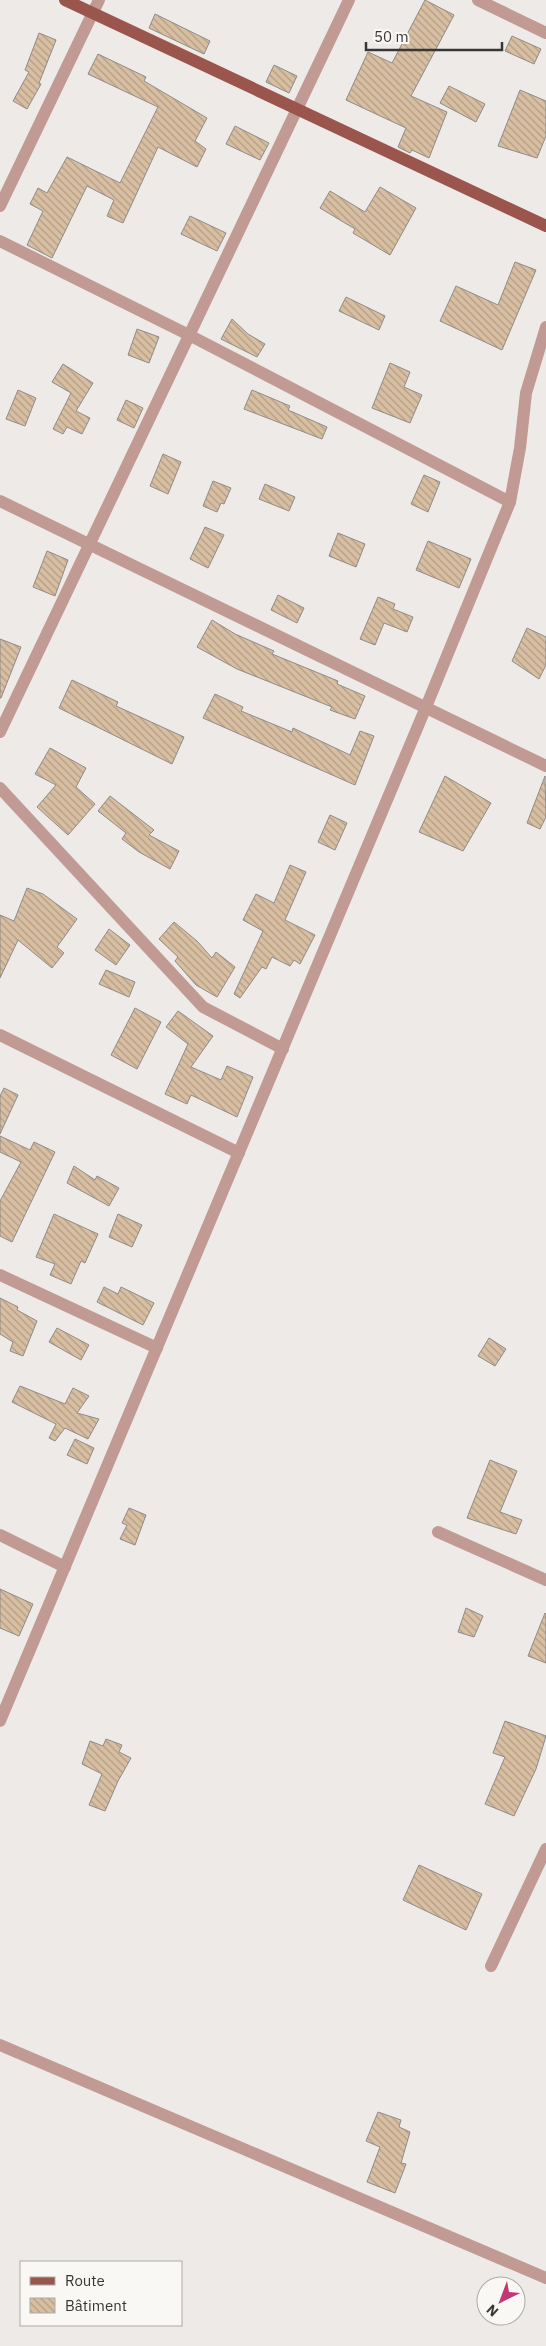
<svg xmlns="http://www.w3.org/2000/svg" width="546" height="2346" font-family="'IBM Plex Sans',sans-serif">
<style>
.building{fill:url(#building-back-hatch);stroke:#8e8b88}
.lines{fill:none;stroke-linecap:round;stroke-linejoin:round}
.street{stroke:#c29a94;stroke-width:12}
.primary{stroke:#9a554c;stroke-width:12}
</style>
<defs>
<pattern id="building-back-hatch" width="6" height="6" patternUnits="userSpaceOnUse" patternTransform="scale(1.25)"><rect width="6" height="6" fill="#d9bfa2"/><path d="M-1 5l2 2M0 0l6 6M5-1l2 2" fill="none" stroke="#b19c85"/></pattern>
</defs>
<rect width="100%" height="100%" fill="#edeae7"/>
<g class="building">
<path d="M425,0L454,15L411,96L447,112L429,158L412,150L410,153L398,147L406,128L346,100L368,52L392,63Z"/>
<path d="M155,14L210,41L204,54L149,28Z"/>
<path d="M39,33L56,40L39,83L41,84L27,109L13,101L29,72L25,70Z"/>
<path d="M512,36L541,49L534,64L505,51Z"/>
<path d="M98,54L146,77L144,81L207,118L195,141L206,149L197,167L158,147L123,223L107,216L114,200L87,186L52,258L27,245L43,211L30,204L38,188L47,193L67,157L120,183L158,107L88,74Z"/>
<path d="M274,65L297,76L289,93L266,82Z"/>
<path d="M449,86L485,104L476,122L440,103Z"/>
<path d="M520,90L546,101V136L537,158L498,146Z"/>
<path d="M235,126L269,143L260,160L226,144Z"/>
<path d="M380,187L416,208L390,255L353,233L355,229L320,208L330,191L365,212Z"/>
<path d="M190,216L226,233L217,251L181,234Z"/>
<path d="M515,262L536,270L502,350L440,321L456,286L498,305Z"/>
<path d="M346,297L385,316L379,330L339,311Z"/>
<path d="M232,319L248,334L265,344L257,357L221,339Z"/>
<path d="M137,329L159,337L149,363L128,355Z"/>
<path d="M390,363L410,372L404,387L422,395L410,423L372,408Z"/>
<path d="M63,364L93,383L76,411L90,418L82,434L67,427L63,434L53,429L71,393L52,382Z"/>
<path d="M18,390L36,398L25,426L6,419Z"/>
<path d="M252,390L290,406L288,410L327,427L322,439L244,409Z"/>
<path d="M126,400L143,408L134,428L117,420Z"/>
<path d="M163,454L181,462L168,494L150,486Z"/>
<path d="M424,475L440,482L428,512L411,504Z"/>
<path d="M213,481L231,488L224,504L221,503L217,512L203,506Z"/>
<path d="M265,484L295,497L289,511L259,499Z"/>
<path d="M205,527L224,535L208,568L190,559Z"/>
<path d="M338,533L365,544L356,567L329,556Z"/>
<path d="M428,541L471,559L459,588L416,570Z"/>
<path d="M47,551L68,560L55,596L33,587Z"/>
<path d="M278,595L304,608L297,623L271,610Z"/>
<path d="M378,597L395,604L393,609L413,617L407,632L384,623L375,645L360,639Z"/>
<path d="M212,620L235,634L274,651L272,654L338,681L337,684L365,696L355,719L330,710L332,707L237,669L197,647Z"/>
<path d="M527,628L546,637V665L539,679L512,661Z"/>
<path d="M0,639L21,647L1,698H0Z"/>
<path d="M72,680L118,702L116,706L184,737L172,764L59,708Z"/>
<path d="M215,694L243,707L241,711L292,732L293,728L350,755L360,731L374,736L355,785L203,718Z"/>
<path d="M50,748L86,768L76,787L95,804L68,835L37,807L56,785L35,774Z"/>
<path d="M445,776L491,803L463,851L419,832Z"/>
<path d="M545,776L546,817L540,829L527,823Z"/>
<path d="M110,796L154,830L149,835L179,851L170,869L139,852L122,839L126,833L98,811Z"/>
<path d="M330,815L347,823L335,850L318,842Z"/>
<path d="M290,865L306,872L285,920L315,935L300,964L294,960L290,966L272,957L266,969L262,967L240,998L234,994L263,931L243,920L256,894L274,903Z"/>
<path d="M27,888L43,894L77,919L57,947L64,953L52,968L18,940L0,978V915L14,921Z"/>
<path d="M174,922L197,941L212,958L216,952L235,967L217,997L196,985L175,961L178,957L159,939Z"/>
<path d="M109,929L130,945L116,965L95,950Z"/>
<path d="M106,970L135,982L129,997L99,984Z"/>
<path d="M135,1008L161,1022L137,1069L111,1055Z"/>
<path d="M178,1011L213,1036L191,1067L221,1080L227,1066L253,1077L237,1117L191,1095L187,1104L165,1094L188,1044L166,1027Z"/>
<path d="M4,1088L18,1095L0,1134V1096Z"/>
<path d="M0,1136L30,1150L34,1142L55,1152L12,1242L0,1236V1201L21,1162L0,1152Z"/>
<path d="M74,1166L95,1180L97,1176L119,1188L109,1206L67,1183Z"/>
<path d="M54,1214L98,1234L85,1263L81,1261L71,1284L50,1275L55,1264L36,1257Z"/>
<path d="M118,1214L142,1225L132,1247L109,1237Z"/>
<path d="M104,1287L118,1294L121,1287L154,1303L143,1325L97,1302Z"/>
<path d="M0,1298L18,1307L17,1310L37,1321L23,1356L10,1351L13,1342L0,1334Z"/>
<path d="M57,1328L89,1345L81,1360L49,1342Z"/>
<path d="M489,1338L506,1349L495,1366L478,1356Z"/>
<path d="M20,1386L65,1404L73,1388L89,1396L77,1413L99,1419L88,1439L65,1428L55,1441L49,1438L56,1424L12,1402Z"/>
<path d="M75,1439L94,1448L87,1464L67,1455Z"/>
<path d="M490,1460L517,1471L500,1512L522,1520L516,1534L467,1518Z"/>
<path d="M129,1508L146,1515L135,1545L120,1539L127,1525L122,1523Z"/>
<path d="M0,1589L33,1604L19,1636L0,1628Z"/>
<path d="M466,1608L483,1616L474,1637L458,1632Z"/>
<path d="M545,1613L546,1614V1663L528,1656Z"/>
<path d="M505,1721L546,1736L536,1769L514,1816L485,1804L505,1757L493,1753Z"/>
<path d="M106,1739L122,1745L119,1752L131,1758L118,1781L105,1811L89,1805L102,1774L82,1764L90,1741L103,1746Z"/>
<path d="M419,1865L482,1894L466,1930L403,1900Z"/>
<path d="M378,2112L401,2120L399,2127L410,2132L401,2163L406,2164L395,2193L367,2182L380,2147L366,2141Z"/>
</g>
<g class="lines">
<g class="street">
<path d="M478,0L546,33"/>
<path d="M0,206L99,0"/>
<path d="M0,241L189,335L510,502"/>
<path d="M0,501L546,766"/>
<path d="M0,732L349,0"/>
<path d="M0,788L203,1007L283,1049"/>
<path d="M0,1035L239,1153"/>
<path d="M0,1275L157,1348"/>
<path d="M438,1532L546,1580"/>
<path d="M0,1535L65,1567"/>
<path d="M0,1721L426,707L510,502L520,448L526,393L546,327"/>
<path d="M491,1966L546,1849"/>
<path d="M0,2045L546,2278"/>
</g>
<path class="primary" d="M65,0L546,226"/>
</g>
<rect x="20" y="2261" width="162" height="65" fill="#faf8f5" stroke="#acaba9"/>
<rect x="30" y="2277" width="25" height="8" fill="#9a554c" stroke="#acaba9"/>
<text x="65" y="2286" font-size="15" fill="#383736">Route</text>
<rect x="30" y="2298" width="25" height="15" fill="url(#building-back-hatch)" stroke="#acaba9"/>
<text x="65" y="2311" font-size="15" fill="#383736">Bâtiment</text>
<g transform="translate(501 2301) rotate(222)"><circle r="24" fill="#faf8f5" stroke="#acaba9"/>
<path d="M0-4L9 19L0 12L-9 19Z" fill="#c13873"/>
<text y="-8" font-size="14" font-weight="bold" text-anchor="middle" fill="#383736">N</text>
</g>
<path d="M366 42v8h136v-8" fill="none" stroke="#383736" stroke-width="2.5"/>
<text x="374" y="42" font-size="15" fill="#383736" stroke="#faf8f5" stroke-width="4" paint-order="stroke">50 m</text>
</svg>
